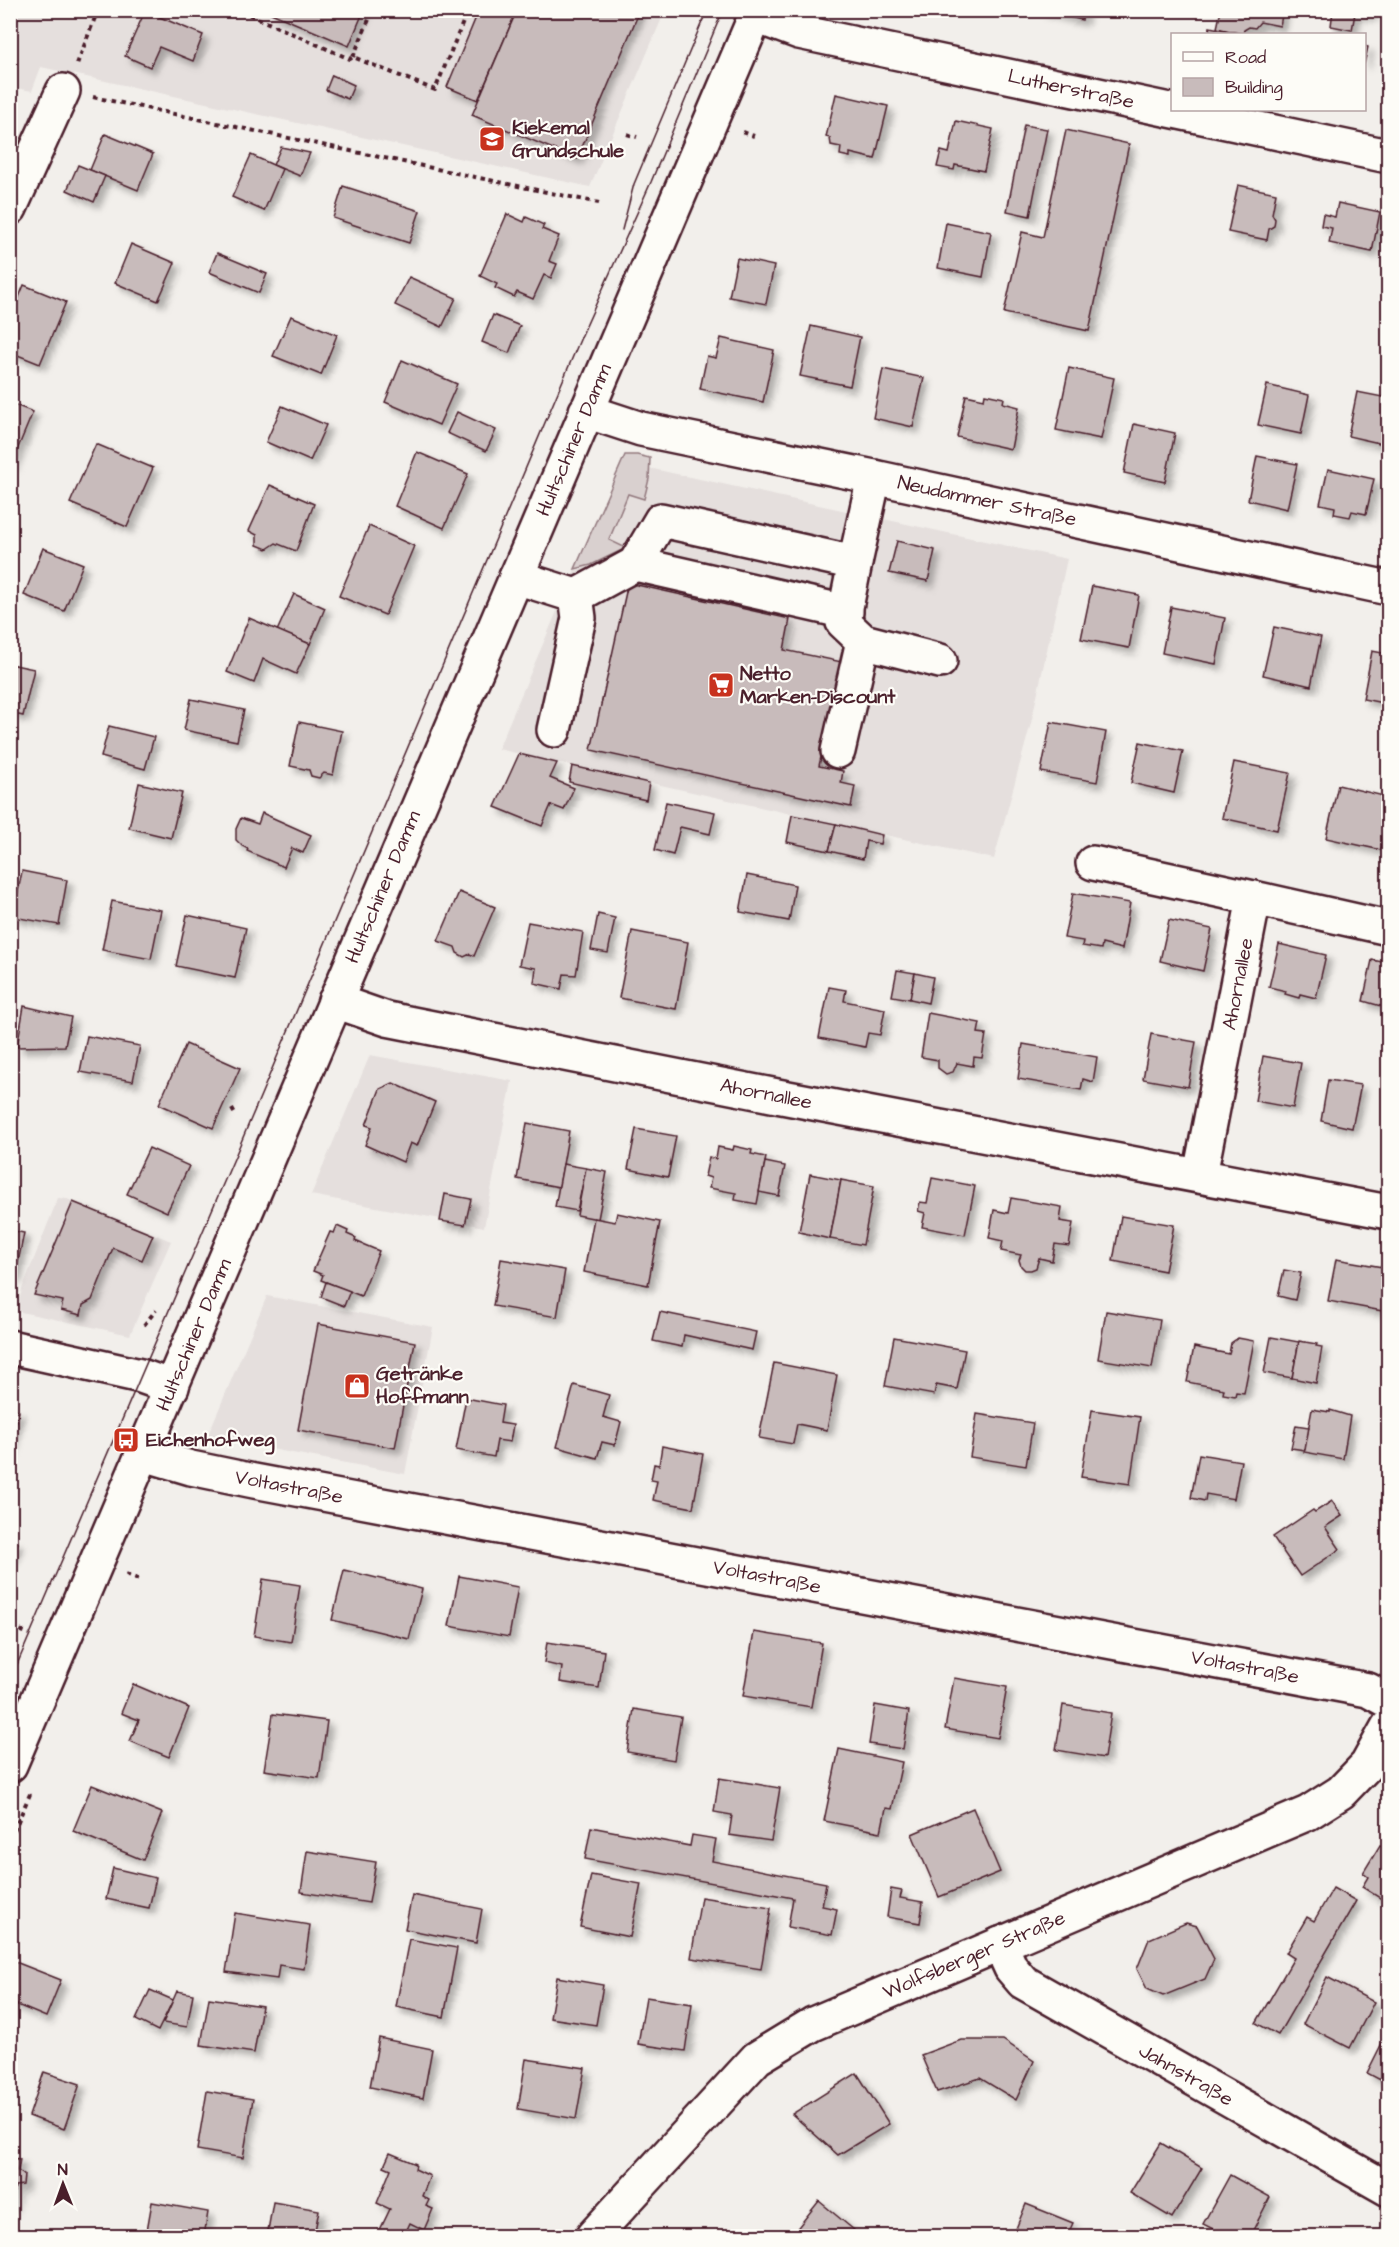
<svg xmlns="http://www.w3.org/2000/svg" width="1399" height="2247" font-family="'Architects Daughter',sans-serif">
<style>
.built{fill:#e5dfdd}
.green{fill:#d9d0cf;stroke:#92787d;stroke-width:1.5}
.building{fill:#c8bbbb;stroke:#4a1f2b;stroke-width:1.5;filter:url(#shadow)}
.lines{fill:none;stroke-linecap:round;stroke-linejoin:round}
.minor-casing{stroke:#4a1f2b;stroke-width:38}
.major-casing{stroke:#4a1f2b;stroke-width:38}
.path{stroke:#4a1f2b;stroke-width:4;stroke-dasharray:4.5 4.5;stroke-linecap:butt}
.minor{stroke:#fdfcf7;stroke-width:33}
.major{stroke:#fdfcf7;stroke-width:33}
.tram{stroke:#4a1f2b;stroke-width:1.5}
.labels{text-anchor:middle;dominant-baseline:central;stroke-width:4.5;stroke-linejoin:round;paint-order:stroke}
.street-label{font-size:20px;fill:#4a1f2b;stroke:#fdfcf7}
.poi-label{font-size:20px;font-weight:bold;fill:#4a1f2b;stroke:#fdfcf7;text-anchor:start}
</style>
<defs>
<filter id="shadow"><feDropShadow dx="5.5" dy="5.5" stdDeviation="3" flood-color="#0004"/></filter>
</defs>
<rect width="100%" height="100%" fill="#f2efeb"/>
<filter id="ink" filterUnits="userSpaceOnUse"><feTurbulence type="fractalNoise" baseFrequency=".0167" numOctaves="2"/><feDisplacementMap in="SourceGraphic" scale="12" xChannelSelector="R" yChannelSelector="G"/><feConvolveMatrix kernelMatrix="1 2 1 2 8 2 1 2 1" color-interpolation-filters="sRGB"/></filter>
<g filter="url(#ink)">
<g class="built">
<path d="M11,11H665L590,187L41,67L32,91L11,87Z"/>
<path d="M621,462L1067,559L1031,723L994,859L498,749Z"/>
<path d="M370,1055L512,1081L484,1227L311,1195Z"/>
<path d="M58,1198L67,1199L171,1241L130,1335L16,1311L22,1289Z"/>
<path d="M267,1296L433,1327L405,1474L207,1437Z"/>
</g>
<path class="green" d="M625,455H637L650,458L649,479L644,499L628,494L609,540L626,548L591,565L575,569Z"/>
<g class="building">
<path d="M272,10H364L349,46L271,13Z"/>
<path d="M479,10H517L478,100L447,87Z"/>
<path d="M517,10H640L577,159L472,115Z"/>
<path d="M1039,10H1084L1082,20Z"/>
<path d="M1221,10H1283L1280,26L1260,22L1255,28L1249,27L1244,30L1243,34L1217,28Z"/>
<path d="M1333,10H1372L1371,15L1355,13L1352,30L1331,26Z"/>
<path d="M145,11L203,35L193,61L159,47L150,67L125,56Z"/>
<path d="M1210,27L1238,33V34H1209Z"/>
<path d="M1364,46L1368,47L1364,64Z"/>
<path d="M332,75L354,85L348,99L326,90Z"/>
<path d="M836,94L888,106L875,159L850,153V157L840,155L841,147L831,145L830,138L826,137Z"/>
<path d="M956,121L993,129L984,171L955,165L954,170L937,167L941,151L949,153Z"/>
<path d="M1024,125L1047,129L1030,216L1007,211Z"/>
<path d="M1066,130L1129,144L1089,331L1004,313L1022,232L1043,237Z"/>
<path d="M105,134L153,154L138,190L90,170Z"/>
<path d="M281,147L310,153L300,176L273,165Z"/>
<path d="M251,155L282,169L264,211L232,197Z"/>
<path d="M78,165L105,176L94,202L67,190Z"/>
<path d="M1238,185L1276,193L1272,214L1275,219L1274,226L1269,229L1267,240L1228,232Z"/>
<path d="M343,186L420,211L409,243L333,218Z"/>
<path d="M1338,203L1380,212L1372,252L1329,243L1332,228L1321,226L1323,214L1335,217Z"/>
<path d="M507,214L524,222L526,217L544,225L542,229L559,236L549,261L557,264L551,278L544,275L533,299L517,292L514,297L495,288L497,284L480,276Z"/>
<path d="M946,223L991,232L983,277L938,268Z"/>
<path d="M131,244L175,263L158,301L115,283Z"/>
<path d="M217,253L267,274L259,293L209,272Z"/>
<path d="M737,258L774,266L766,304L729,297Z"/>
<path d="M409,277L456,298L442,327L395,305Z"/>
<path d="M24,285L66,302L40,364L10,352V319Z"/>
<path d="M493,315L520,326L509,353L482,342Z"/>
<path d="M291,316L337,335L321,375L273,356Z"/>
<path d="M811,326L860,337L850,386L800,376Z"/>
<path d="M721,338L774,350L763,402L700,389L707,356L716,358Z"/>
<path d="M402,360L457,384L439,425L385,402Z"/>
<path d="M1069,368L1114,378L1101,439L1056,430Z"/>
<path d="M883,369L924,378L913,427L873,418Z"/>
<path d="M1267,385L1309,395L1301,434L1258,425Z"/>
<path d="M1357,392L1388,398V445L1348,436Z"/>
<path d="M985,394L1004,398L1003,403L1019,407L1011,449L957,437L966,395L984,399Z"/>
<path d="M10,403L33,412L10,467Z"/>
<path d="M282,406L326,425L310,461L266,442Z"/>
<path d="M457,412L496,430L486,451L447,433Z"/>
<path d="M1134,424L1175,433L1165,482L1124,473Z"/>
<path d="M96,444L153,468L127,527L70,503Z"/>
<path d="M417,452L468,474L444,528L395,506Z"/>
<path d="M1257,456L1297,464L1287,509L1248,500Z"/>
<path d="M1328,469L1374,479L1366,514L1352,511L1350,517L1334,514L1335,507L1320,504Z"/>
<path d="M270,485L314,504L296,551L276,543L267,549L257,545V535L249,531Z"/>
<path d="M369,526L414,546L385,615L339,596Z"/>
<path d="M897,541L935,550L928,581L889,573Z"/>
<path d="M43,548L83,564L64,611L24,595Z"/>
<path d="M628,583L790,619L784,650L842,662L819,766L843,771L841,783L855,786L851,807L591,750Z"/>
<path d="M1092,586L1139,595L1129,648L1081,639Z"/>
<path d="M294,594L325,608L310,644L277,631Z"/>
<path d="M1171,607L1225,618L1216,664L1162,653Z"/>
<path d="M249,618L310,644L296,674L263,659L254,683L227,672Z"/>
<path d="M1274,627L1321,637L1311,686L1263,675Z"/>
<path d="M1372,651L1388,654V704L1363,699Z"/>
<path d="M10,664L34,669L23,716L10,713Z"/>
<path d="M191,699L244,710L237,741L184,730Z"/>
<path d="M299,722L342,731L333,775L324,773L319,778L311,776L309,770L290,766Z"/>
<path d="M1051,722L1106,732L1097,782L1041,772Z"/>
<path d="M109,726L154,737L145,769L101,757Z"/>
<path d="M1140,742L1183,751L1174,793L1131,783Z"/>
<path d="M519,754L557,763L550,778L574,788L564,810L551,805L542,826L495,807Z"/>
<path d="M1234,762L1290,773L1277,830L1222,818Z"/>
<path d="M572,766L649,783L646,800L569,782Z"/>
<path d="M139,783L182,793L171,838L129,828Z"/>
<path d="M1338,785L1388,797V815L1381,850L1326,838Z"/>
<path d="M666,802L715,812L710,834L680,827L673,855L655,850Z"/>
<path d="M262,813L311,835L303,853L292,848L284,867L247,851L248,849L242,846L236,840V829L241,818L258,824Z"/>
<path d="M792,815L836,824L829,851L787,842Z"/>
<path d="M836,824L882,835L880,844L866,841L863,859L829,851Z"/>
<path d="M22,871L67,880L59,925L13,917Z"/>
<path d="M747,875L795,885L789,921L740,912Z"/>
<path d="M459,892L495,907L474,956L470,954L464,957L457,953L455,947L438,941Z"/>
<path d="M1073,893L1130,903L1122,949L1102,944L1101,949L1082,946L1083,941L1064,938Z"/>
<path d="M112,901L161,910L151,959L102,950Z"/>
<path d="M598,914L615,918L608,953L591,950Z"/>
<path d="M187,915L246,928L235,978L176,966Z"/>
<path d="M1169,920L1212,929L1203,971L1160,961Z"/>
<path d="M528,922L583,932L576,975L564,974L561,989L534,983L536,968L519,965Z"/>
<path d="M632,931L688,942L676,1009L619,998Z"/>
<path d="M1279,944L1326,955L1316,998L1300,994L1299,998L1285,994L1286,991L1269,987Z"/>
<path d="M1372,960L1388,963V1008L1363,1001Z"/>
<path d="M897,970L915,973L910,999L892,996Z"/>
<path d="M915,973L933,977L928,1003L910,999Z"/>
<path d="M829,987L846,990L844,1001L885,1009L880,1035L868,1033L865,1047L819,1038Z"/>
<path d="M24,1006L71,1017L65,1046L17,1047Z"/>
<path d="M928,1013L980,1023L978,1033L986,1034L982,1058L974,1057L973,1066L957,1063L953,1072L946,1074L938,1068V1060L921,1057Z"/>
<path d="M1151,1034L1196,1042L1188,1087L1143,1079Z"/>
<path d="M87,1036L140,1046L133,1081L80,1072Z"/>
<path d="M186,1044L240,1068L213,1128L159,1104Z"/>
<path d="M1023,1044L1097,1057L1093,1082L1083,1079L1081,1090L1018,1079Z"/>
<path d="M1263,1056L1301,1063L1293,1108L1255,1101Z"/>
<path d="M1328,1080L1361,1085L1352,1128L1321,1121Z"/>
<path d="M393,1083L435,1102L417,1146L410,1143L403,1162L365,1145L372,1127L366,1125L380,1089Z"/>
<path d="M527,1123L569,1131L559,1187L517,1179Z"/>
<path d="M636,1129L676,1136L668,1177L628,1169Z"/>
<path d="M734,1146L752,1150L751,1154L766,1157L757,1204L735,1200L736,1193L709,1188L711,1178L705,1176L709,1157L716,1159L718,1147L733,1150Z"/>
<path d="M149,1148L189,1166L167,1212L127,1194Z"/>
<path d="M765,1162L785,1166L779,1196L759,1192Z"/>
<path d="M563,1164L586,1168L577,1211L555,1207Z"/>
<path d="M586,1168L607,1172L598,1219L577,1215Z"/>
<path d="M810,1174L841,1180L830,1239L799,1232Z"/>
<path d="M932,1178L975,1186L965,1235L922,1227L925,1213L918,1211L920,1202L927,1203Z"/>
<path d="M841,1180L874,1186L863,1245L830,1239Z"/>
<path d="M445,1194L471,1199L465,1225L440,1221Z"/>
<path d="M1011,1198L1062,1207L1060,1221L1073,1223L1069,1246L1055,1244L1052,1261L1039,1258L1036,1268L1031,1270H1025L1021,1266L1019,1260L1021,1255L1001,1251L1003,1241L989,1238L994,1210L1008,1213Z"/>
<path d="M73,1202L153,1235L142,1260L113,1248L92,1300L83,1305L81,1315L61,1310L63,1301L34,1295Z"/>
<path d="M617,1213L660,1222L648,1285L584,1272L594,1218L615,1222Z"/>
<path d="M1121,1216L1174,1225L1165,1271L1113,1261Z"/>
<path d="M337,1226L348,1231L347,1234L356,1238L355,1241L379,1251L361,1296L321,1280L323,1275L313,1271L330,1232L334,1233Z"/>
<path d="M10,1230L24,1233L15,1277L10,1276Z"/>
<path d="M501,1259L565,1270L557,1317L493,1306Z"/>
<path d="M1336,1259L1388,1268V1312L1328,1301Z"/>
<path d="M1284,1270L1301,1273L1295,1300L1278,1296Z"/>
<path d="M326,1282L350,1291L344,1306L321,1297Z"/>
<path d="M1106,1311L1160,1320L1152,1368L1098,1359Z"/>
<path d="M660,1312L756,1332L752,1350L684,1335L682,1347L653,1341Z"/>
<path d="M318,1324L415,1342L395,1448L298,1430Z"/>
<path d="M894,1337L965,1350L957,1389L936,1385L934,1395L885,1386Z"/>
<path d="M1271,1337L1299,1342L1292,1378L1264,1373Z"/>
<path d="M1238,1338L1254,1341L1244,1393L1236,1392L1235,1396L1223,1394L1224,1389L1187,1382L1194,1347L1229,1354L1231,1343Z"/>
<path d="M1299,1341L1317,1344L1316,1346L1322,1347L1316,1383L1292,1378Z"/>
<path d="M774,1363L837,1375L827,1430L797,1424L793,1444L759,1438Z"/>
<path d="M574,1385L609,1395L603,1417L621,1422L615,1445L602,1442L597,1458L557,1447Z"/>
<path d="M466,1398L503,1405L500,1423L513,1425L510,1442L497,1440L494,1457L456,1450Z"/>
<path d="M10,1409L19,1411L10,1451Z"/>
<path d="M1312,1409L1330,1412V1410L1350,1416L1343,1459L1304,1452Z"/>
<path d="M1092,1410L1140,1417L1130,1484L1081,1477Z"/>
<path d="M977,1414L1033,1423L1026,1466L970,1457Z"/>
<path d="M1296,1425L1309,1427L1305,1450L1291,1448Z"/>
<path d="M662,1446L703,1454L693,1508L653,1500L657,1481L651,1480L654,1464L659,1465Z"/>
<path d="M1199,1454L1241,1461L1234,1499L1206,1494L1205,1501L1191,1498Z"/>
<path d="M1332,1501L1342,1516L1325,1527L1340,1549L1300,1576L1273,1537L1313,1510L1315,1512Z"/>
<path d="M10,1540L18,1543L10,1561Z"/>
<path d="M344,1570L422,1589L409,1639L332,1620Z"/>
<path d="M459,1576L518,1587L509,1637L449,1626Z"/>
<path d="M263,1579L300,1585L291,1642L254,1636Z"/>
<path d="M754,1632L822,1643L811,1707L743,1696Z"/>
<path d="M547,1642L604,1651L599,1688L560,1682L562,1667L544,1663Z"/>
<path d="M954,1678L1007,1687L998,1738L945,1729Z"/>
<path d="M133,1684L189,1708L169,1757L130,1741L139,1720L121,1713Z"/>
<path d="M875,1705L909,1711L903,1749L869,1744Z"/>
<path d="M1063,1705L1111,1713L1104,1758L1056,1750Z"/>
<path d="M634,1709L681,1717L674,1760L627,1752Z"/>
<path d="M273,1714L327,1721L319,1778L264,1770Z"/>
<path d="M839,1749L902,1762L892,1809L886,1808L881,1832L824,1821Z"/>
<path d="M719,1778L780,1788L771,1841L729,1835L732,1815L714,1812Z"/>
<path d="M92,1785L162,1813L143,1860L73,1831Z"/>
<path d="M973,1808L1000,1872L939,1897L912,1834Z"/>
<path d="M591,1827L690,1846L692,1835L716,1839L712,1861L826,1883L822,1906L837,1909L832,1935L788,1927L793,1898L585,1859Z"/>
<path d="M1380,1845L1388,1850V1903L1362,1887L1368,1877L1363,1873Z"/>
<path d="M307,1851L376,1862L369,1903L301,1892Z"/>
<path d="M113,1868L156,1878L149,1908L106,1899Z"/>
<path d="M591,1875L641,1884L630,1937L580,1927Z"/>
<path d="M1333,1888L1356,1901L1278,2035L1256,2023L1294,1958L1286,1953L1307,1917L1314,1921Z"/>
<path d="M891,1889L902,1891L900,1898L923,1902L920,1923L887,1917Z"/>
<path d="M412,1895L482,1909L476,1943L405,1929Z"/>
<path d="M701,1897L771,1908L761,1969L691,1958Z"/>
<path d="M235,1913L310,1925L304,1969L279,1965L277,1979L226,1972Z"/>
<path d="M1186,1923L1197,1926L1214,1959L1205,1979L1163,1996L1147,1989L1137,1969L1149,1939Z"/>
<path d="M409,1939L457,1948L444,2017L396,2007Z"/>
<path d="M13,1961L61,1980L46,2017L10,2002V1968Z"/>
<path d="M557,1977L603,1985L596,2025L550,2018Z"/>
<path d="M1327,1977L1374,2002L1350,2048L1303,2024Z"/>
<path d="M150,1990L173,2000L158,2031L136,2020Z"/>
<path d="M177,1991L193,1994L187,2027L163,2023Z"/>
<path d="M646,1997L692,2004L685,2051L638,2044Z"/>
<path d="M209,1998L262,2006L254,2053L201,2045Z"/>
<path d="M1388,2031V2084L1367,2073Z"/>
<path d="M379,2038L432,2049L423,2098L370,2087Z"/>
<path d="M961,2040H1003L1034,2061L1016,2100L980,2078L937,2092L921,2055Z"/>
<path d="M526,2059L585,2068L576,2119L518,2109Z"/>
<path d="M44,2072L80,2084L64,2129L29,2116Z"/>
<path d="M857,2073L889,2124L838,2155L792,2114Z"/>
<path d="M207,2091L253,2099L243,2158L197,2150Z"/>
<path d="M1161,2143L1202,2168L1172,2218L1130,2193Z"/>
<path d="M390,2153L416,2164L415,2169L430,2176L422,2196L429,2200L426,2206L433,2209L424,2230L410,2223L404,2236H377L390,2209L377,2203L391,2169L384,2166Z"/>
<path d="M10,2158L20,2159L18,2171L24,2175L23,2185L15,2186L11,2209Z"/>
<path d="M1230,2175L1270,2197L1250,2236H1227L1203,2224Z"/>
<path d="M819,2201L854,2230L848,2236H791Z"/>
<path d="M152,2202L208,2212L204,2236H146Z"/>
<path d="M273,2202L319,2210L314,2236H267Z"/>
<path d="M1026,2204L1073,2223L1067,2236H1013Z"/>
</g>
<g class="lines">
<defs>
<g id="minor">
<path d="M756,16L799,32L1388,156"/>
<path d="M10,208L63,91"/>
<path d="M586,411L641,429L874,477L1388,588"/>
<path d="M855,563L843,622L863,641L940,661"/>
<path d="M635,564L846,612"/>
<path d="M516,577L576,596L635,564L661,520L855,563L874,477"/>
<path d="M554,730L579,618L576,596"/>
<path d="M838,751L863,641"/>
<path d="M1093,863L1254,898"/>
<path d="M335,1001L387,1019L777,1096L1388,1212"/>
<path d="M1200,1175L1254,898L1388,928"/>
<path d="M10,1347L141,1376L172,1387"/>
<path d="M144,1454L191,1468L254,1481L1368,1690L1388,1701"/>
<path d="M1000,1944L1011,1968L1023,1982L1388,2189"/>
<path d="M593,2236L757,2058L813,2024L1308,1813L1341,1792L1367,1765L1388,1727"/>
</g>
<path id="major" d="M10,1765L758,10"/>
</defs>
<use href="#minor" class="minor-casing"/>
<use href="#major" class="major-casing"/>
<g class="path">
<path d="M241,11L350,59L353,57L435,90L468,10"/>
<path d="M353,57L373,10"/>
<path d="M77,64L98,10"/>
<path d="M93,97L599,203"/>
<path d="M743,132L754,136"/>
<path d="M627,134L637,137"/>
<path d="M232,1109L236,1116"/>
<path d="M144,1325L156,1310"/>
<path d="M126,1574L138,1579"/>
<path d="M12,1627L29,1634"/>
<path d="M10,1839L31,1792"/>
</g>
<use href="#minor" class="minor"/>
<use href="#major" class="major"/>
<g class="tram">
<path d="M622,230L634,184L707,10"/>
<path d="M10,1681L239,1147L582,335L651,182L723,10"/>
</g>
</g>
</g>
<defs>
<symbol id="school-square" viewBox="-11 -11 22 22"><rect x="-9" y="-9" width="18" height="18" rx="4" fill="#c8321e" stroke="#fdfcf7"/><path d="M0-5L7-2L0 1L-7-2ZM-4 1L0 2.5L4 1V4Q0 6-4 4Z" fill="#fff"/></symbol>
<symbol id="supermarket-square" viewBox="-11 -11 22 22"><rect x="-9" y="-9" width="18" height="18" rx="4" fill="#c8321e" stroke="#fdfcf7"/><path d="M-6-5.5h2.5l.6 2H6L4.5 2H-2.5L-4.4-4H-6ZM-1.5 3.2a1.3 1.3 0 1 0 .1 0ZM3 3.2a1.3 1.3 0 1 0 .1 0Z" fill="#fff"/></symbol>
<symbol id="shop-square" viewBox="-11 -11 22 22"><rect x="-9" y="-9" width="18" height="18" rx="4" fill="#c8321e" stroke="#fdfcf7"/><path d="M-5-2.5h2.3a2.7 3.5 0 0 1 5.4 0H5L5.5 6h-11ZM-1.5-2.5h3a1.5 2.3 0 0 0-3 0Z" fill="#fff"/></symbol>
<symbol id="bus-square" viewBox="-11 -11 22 22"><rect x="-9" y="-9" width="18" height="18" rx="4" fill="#c8321e" stroke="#fdfcf7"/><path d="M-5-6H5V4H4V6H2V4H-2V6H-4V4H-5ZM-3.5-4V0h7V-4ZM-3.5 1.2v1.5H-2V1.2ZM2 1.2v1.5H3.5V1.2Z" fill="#fff"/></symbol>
</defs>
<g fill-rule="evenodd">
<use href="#school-square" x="477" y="124" width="30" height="30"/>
<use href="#supermarket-square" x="706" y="670" width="30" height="30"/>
<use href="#shop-square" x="342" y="1371" width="30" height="30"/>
<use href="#bus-square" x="111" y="1425" width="30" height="30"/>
</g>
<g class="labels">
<g class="street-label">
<text transform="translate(1071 89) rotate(12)">Lutherstraße</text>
<text transform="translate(574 440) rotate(-67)">Hultschiner Damm</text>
<text transform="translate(987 501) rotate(12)">Neudammer Straße</text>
<text transform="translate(383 887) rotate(-67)">Hultschiner Damm</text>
<text transform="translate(1238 984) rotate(-79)">Ahornallee</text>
<text transform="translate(766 1094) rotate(11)">Ahornallee</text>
<text transform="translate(194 1335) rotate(-67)">Hultschiner Damm</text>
<text transform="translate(289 1487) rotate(11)">Voltastraße</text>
<text transform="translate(767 1577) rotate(11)">Voltastraße</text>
<text transform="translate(1245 1667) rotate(11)">Voltastraße</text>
<text transform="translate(974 1955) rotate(-23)">Wolfsberger Straße</text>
<text transform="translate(1186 2075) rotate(30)">Jahnstraße</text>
</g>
<g class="poi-label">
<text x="512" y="128">Kiekemal<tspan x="512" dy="23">Grundschule</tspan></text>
<text x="740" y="674">Netto<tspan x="740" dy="23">Marken-Discount</tspan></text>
<text x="376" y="1374">Getränke<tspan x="376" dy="23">Hoffmann</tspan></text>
<text x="146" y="1440">Eichenhofweg</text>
</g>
</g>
<rect width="1399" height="2247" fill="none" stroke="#fdfcf7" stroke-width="36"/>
<rect x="18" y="18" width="1363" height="2211" fill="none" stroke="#4a1f2b" stroke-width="2" filter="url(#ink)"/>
<rect x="1171" y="33" width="195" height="78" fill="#fdfcf7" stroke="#b5a4a5" stroke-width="1.5"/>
<rect x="1183" y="52" width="30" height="9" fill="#fdfcf7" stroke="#b5a4a5" stroke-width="1.5"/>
<text x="1225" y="63" font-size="18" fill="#4a1f2b">Road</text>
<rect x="1183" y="78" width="30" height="18" fill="#c8bbbb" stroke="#b5a4a5" stroke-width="1.5"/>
<text x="1225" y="93" font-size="18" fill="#4a1f2b">Building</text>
<g transform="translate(63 2184) rotate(359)" stroke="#fdfcf7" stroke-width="4.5" paint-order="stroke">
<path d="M0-4.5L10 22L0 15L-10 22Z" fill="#4a1f2b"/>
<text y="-9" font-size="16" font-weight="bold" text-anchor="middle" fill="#4a1f2b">N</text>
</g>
</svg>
